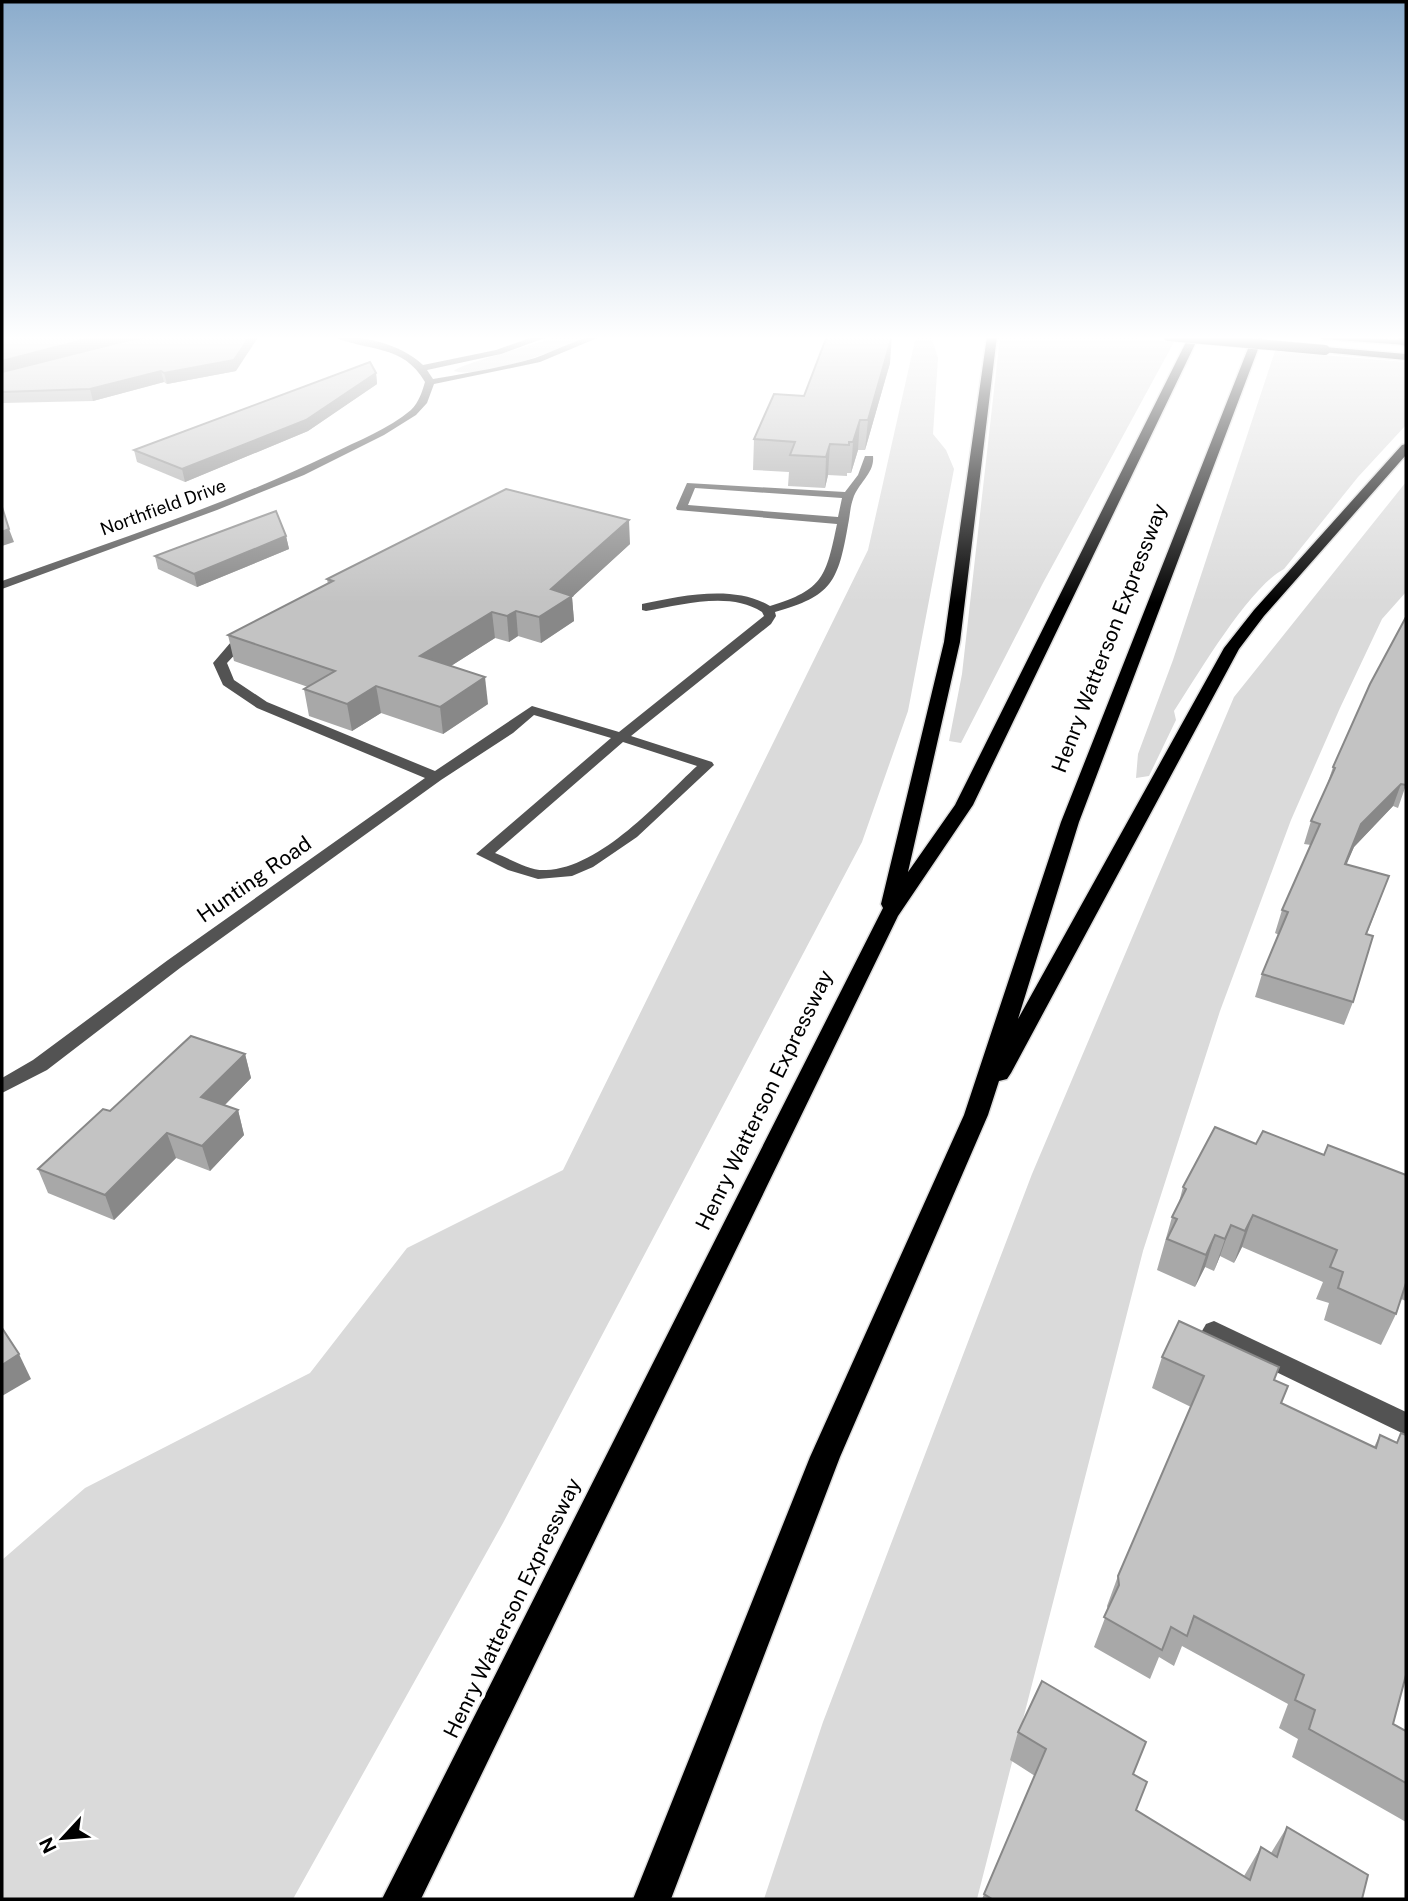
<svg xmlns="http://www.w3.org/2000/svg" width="1408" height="1901" font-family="'Public Sans',sans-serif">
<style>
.green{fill:#dadada}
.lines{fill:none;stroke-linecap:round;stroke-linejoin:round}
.major-casing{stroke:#dbdbdb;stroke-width:3}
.highway-casing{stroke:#dbdbdb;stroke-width:3}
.minor{fill:#535353;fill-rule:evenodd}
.major{fill:#000;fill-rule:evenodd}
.highway{fill:#000;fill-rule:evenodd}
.major-bridge-casing{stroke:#dbdbdb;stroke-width:11;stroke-linecap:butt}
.major-bridge{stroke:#000;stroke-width:10}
.wall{fill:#a8a8a8}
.shaded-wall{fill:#888}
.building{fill:#c3c3c3;stroke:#888;stroke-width:2}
.labels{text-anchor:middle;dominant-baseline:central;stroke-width:7;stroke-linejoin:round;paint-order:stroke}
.far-street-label{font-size:18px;fill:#000;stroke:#fff}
.street-label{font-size:21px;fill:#000;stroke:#fff}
</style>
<rect width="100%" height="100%" fill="#fff"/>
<g class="green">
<path d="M556,336H589C562,349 481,380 454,371C460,364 539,344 556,336Z"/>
<path d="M916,336H931L938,358L933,434L946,450L954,469L908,711L862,842L503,1523L293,1899H2V1560L85,1488L310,1373L407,1248L563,1170L868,550Z"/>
<path d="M1110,336L1174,342L1043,583L961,743L949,741L962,674L1000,337Z"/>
<path d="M1275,351L1406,362V425L1358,477L1284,569C1249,587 1197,676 1174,711L1176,720L1149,776L1136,778L1138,754L1173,660Z"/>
<path d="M1406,482V592L1382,619L1340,708L1291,820L1220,1011L1143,1251L977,1899H764L823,1722L1032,1174L1234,697Z"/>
</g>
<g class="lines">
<defs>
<g id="major">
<path d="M1318,336L1406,340V345L1322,339Z"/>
<path d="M1325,347L1406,354V360L1322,352Z"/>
</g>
<g id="highway">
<path d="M987,336H997L960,642L908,872L955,805L1189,336H1199L973,805L898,916L421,1899H382L883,908L881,904L944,642Z"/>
<path d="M1253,336H1263L1079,822L1018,1019L1224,648L1254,610L1402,445L1406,444V455L1264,616L1239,649L1011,1073L1007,1079L999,1081L988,1115L840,1457L671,1899H633L810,1457L964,1115L1061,822Z"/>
<path d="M1398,336H1406V346L1401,345Z"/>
</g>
</defs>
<use href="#major" class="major-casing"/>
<use href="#highway" class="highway-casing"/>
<g class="minor">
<path d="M332,336C363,336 400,343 423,365L496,350L536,336H550L501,354L427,370L433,379C467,373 501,368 535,358C556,351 580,336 602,336L540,362L434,384L427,403L416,415L384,435L304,475L217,510L2,589V581C112,541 226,505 331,454C357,441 389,429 411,410C419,402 422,392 425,382C403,343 366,352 332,336Z"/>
<path d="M865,456H873C875,473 858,483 853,499C850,507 850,516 848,525C838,582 832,596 775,612L776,616L771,624L631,736L712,762L714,765L637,837L593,867L572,876L538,879L508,870L476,854L611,738L534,715L513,733L441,780L180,968L47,1070L2,1093V1078L33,1060L168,960L425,778L257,708L223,685L213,663L231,642L251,633L257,637L241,648L227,663L234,680L267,702L435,771L532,706L619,732L764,616L762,612C729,591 683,605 646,611L642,610V604C680,596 734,584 770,606C824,590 826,576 837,524L677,510L676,508L687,483L845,492L858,475ZM695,488L842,498L838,517L688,505ZM623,742L697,766C659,801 601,868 546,870C529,871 511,859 495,853Z"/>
<path d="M1214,1321L1406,1412V1435L1206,1338L1202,1331L1206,1324Z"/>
</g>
<use href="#major" class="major"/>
<use href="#highway" class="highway"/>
<defs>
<path id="major-bridge" d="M1168,336L1325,350"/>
</defs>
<use href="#major-bridge" class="major-bridge-casing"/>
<use href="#major-bridge" class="major-bridge"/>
</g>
<g class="wall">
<path d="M2,336L236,371L167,384L164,382L93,401L2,403Z"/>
<path d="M890,363L865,450H858L851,473H847V476L828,475L825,488L788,486L789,472L753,470L754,439L804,396Z"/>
<path d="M376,373L377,384L308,431L185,482L137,462L134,450Z"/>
<path d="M286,536L289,549L197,587L158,569L155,556Z"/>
<path d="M630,544L572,597L574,621L541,643L518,636L509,642L495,638L451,666L488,704L443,734L381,713L352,731L309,716L304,689L308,687L234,661L228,635L328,584L327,579Z"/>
<path d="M1333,767L1406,785L1398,808L1393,806L1354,847L1346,864L1389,876L1367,934L1353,1002L1344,1025L1255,997L1262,974L1279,935L1275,933L1282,910L1311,845L1304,844L1311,821L1326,788Z"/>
<path d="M245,1054L251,1078L224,1106L238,1110L244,1135L210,1171L176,1158L114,1220L48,1193L38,1169L110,1111Z"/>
<path d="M1256,1144L1324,1155L1406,1175V1301L1401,1299L1396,1314L1381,1345L1324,1320L1329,1303L1316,1299L1323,1282L1242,1247L1234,1263L1220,1256L1214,1271L1205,1267L1195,1287L1157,1270L1172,1217L1178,1206L1183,1187Z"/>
<path d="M1162,1357L1274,1380L1281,1403L1374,1447L1380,1435L1396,1443L1401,1433L1393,1724L1406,1731V1822L1292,1757L1298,1739L1279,1728L1288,1704L1182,1646L1174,1666L1159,1657L1150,1679L1094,1647L1108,1610L1107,1606L1118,1576L1191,1407L1152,1388Z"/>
<path d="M1018,1732L1133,1774L1136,1810L1244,1876L1261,1847L1271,1853L1287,1827L1362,1899H982L1035,1776L1010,1760Z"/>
</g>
<g class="shaded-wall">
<path d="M98,336H154L2,372V361Z"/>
<path d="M250,336H259L236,371L167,384L164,373Z"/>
<path d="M892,336L890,363L865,450L868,420Z"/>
<path d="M161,371L164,382L93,401L90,389Z"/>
<path d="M376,373L377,384L308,431L185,482L182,469Z"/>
<path d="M860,420L858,450L851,473L853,442Z"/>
<path d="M830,444L828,475L825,488L826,457Z"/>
<path d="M629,520L630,544L572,597L574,621L541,643L539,617L551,589Z"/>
<path d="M9,529L14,542L2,546V532Z"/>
<path d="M286,536L289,549L197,587L194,574Z"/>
<path d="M516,611L518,636L509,642L507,616Z"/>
<path d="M492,612L495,638L424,683L420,656Z"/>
<path d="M485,677L488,704L443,734L440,707Z"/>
<path d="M376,686L381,713L352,731L347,704Z"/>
<path d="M1401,784L1393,806L1354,847L1337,887L1345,864L1361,824Z"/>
<path d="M245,1054L251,1078L208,1122L201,1097Z"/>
<path d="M238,1110L244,1135L210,1171L202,1146Z"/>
<path d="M167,1133L176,1158L114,1220L105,1195Z"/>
<path d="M1253,1215L1242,1247L1234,1263L1245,1231Z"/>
<path d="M1231,1225L1220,1256L1214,1271L1225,1239Z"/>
<path d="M1215,1235L1205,1267L1195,1287L1206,1255Z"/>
<path d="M19,1354L31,1379L2,1396V1365Z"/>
</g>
<g class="building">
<path d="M2,336H98L2,361Z"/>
<path d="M150,336H250L234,360L164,373L161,371L90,389L2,392V372L113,344Z"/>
<path d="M827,336H892L868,420H860L853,442H849V445L830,444L826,457L790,455L795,442L754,439L774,394L804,396Z"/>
<path d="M370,362L376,373L306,420L182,469L134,450Z"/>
<path d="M506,489L629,520L551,589L572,596L539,617L516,611L507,616L492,612L420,656L485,677L440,707L376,686L347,704L304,689L335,671L228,635L333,581L327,579Z"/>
<path d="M2,507L9,529L2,532Z"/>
<path d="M276,511L286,536L194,574L155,556Z"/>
<path d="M1406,617V785L1401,784L1361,824L1345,864L1389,876L1366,934L1373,936L1353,1002L1262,974L1288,912L1282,910L1320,824L1311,821L1335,768L1333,767L1370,684Z"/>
<path d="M191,1036L245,1054L201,1097L238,1110L202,1146L167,1133L105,1195L38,1169L103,1109L110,1111Z"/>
<path d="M1215,1127L1256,1144L1263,1131L1324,1155L1328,1145L1406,1175V1283L1396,1314L1338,1288L1343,1272L1330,1267L1337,1250L1253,1215L1245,1231L1231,1225L1225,1239L1215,1235L1206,1255L1167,1239L1177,1219L1172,1217L1186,1189L1183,1187Z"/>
<path d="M1179,1321L1279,1367L1274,1380L1288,1386L1281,1403L1376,1448L1380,1435L1397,1443L1401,1433L1406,1435V1675L1393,1724L1406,1731V1783L1309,1729L1315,1710L1295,1700L1304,1675L1194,1616L1187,1636L1171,1627L1162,1650L1104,1617L1119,1585L1118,1576L1204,1376L1162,1357Z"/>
<path d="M2,1328L19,1354L2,1365Z"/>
<path d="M1042,1681L1146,1742L1133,1774L1147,1782L1136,1810L1250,1880L1261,1847L1277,1857L1287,1827L1368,1875L1362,1899H992L984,1894L1046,1749L1018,1732Z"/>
</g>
<linearGradient id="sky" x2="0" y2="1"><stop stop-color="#8baccc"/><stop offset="0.56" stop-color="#fff"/><stop offset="1" stop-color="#fff" stop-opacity="0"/></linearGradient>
<rect width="1408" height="603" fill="url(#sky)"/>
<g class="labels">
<g class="far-street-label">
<text transform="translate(163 507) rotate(-20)">Northfield Drive</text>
</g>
<g class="street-label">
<text transform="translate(1109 638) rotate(-69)">Henry Watterson Expressway</text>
<text transform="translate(254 879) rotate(-35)">Hunting Road</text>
<text transform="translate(764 1100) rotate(-64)">Henry Watterson Expressway</text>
<text transform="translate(512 1608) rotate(-64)">Henry Watterson Expressway</text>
</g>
</g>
<rect width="1408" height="1901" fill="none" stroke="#000000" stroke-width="7"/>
<g transform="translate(63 1838) rotate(244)" stroke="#ffffff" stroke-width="5" paint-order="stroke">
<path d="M0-5L12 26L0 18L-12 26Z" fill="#000000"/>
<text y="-10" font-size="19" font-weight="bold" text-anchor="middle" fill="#000000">N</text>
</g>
</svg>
